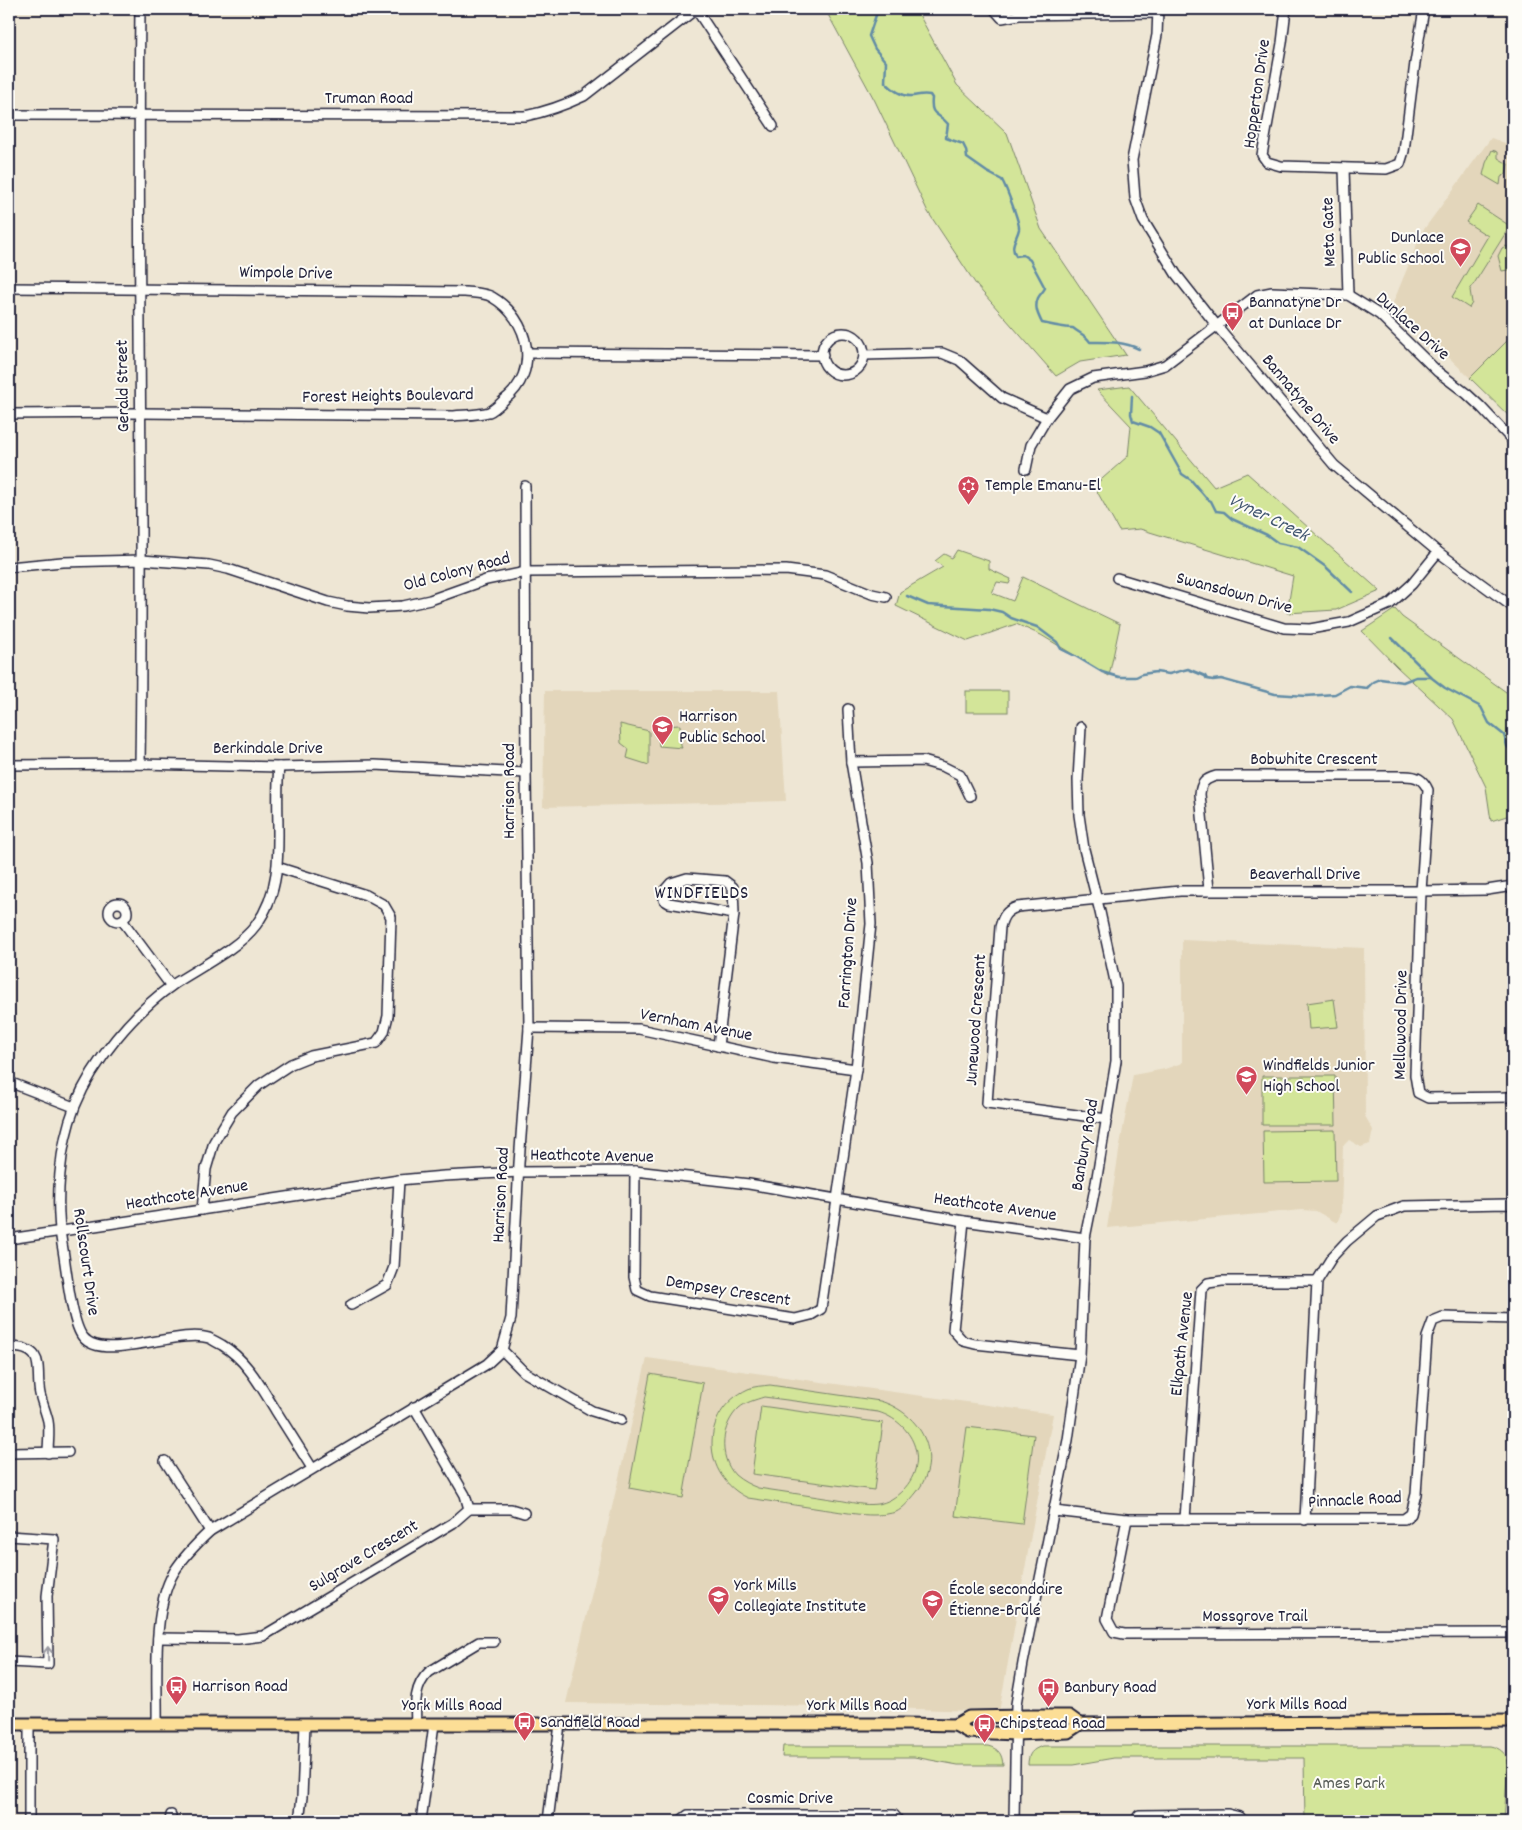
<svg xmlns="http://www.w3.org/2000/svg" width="1522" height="1830" font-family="Dekko,sans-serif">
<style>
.built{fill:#e3d6bb}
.green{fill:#d3e599;stroke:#7a846a;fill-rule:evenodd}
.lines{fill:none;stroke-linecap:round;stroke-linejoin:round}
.stream{stroke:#628ca6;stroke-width:2.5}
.minor-casing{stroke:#22223b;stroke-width:12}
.major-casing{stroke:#22223b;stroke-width:15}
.minor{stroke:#fdfcf7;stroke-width:9}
.major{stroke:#fcde96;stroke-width:11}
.oneway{stroke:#9a9aa2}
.labels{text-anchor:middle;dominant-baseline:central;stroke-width:4;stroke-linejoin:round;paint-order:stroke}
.street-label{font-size:18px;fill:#22223b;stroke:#fdfcf7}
.poi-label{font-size:18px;fill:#22223b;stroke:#fdfcf7;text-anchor:start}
.park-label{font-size:18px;fill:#575c57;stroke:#fdfcf7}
.water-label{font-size:19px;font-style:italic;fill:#425771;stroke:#fdfcf7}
.neighbourhood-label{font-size:19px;letter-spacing:1px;fill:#22223b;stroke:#fdfcf7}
</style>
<rect width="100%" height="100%" fill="#eee6d4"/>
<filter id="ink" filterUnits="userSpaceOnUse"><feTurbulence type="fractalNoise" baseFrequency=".02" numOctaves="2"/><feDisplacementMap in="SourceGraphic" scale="10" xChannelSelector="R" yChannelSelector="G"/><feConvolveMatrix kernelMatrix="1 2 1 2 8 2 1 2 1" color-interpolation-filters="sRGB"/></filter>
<g filter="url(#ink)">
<g class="built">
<path d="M1491,138L1513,146V335L1470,378L1393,303L1422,232Z"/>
<path d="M545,691H779L786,801L543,807Z"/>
<path d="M1182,940L1364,948L1365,1116L1373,1130L1370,1144L1361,1147L1349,1140L1343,1146L1341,1213L1337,1223L1316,1211L1302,1210L1107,1228L1120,1145L1133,1075L1165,1069L1182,1063Z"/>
<path d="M647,1358L1053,1414L999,1712L835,1706L566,1703Z"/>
</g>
<g class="green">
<path d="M825,9H916L957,85L1007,133L1041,229L1126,355L1080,362L1056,376L977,286L928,212L875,101Z"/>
<path d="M1492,150L1498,152V158L1508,164L1506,174L1501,177L1500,185L1483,175L1486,163Z"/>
<path d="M1478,205L1510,226L1470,290L1472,303L1469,308L1452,297L1488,236L1466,222Z"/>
<path d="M1506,246L1513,250V269L1502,271L1498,256L1502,248Z"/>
<path d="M1513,335V420L1470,378Z"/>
<path d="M1129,386L1214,487L1247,473L1380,591L1336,610L1287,613L1293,576L1140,529L1119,531L1094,486L1128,456L1131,426L1097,390Z"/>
<path d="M957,550L989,561V569L1011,579L1009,584L997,582L992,593L1013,601L1023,577L1120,624L1109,676L1041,635L1016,624L968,641L896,606L900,592L943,567L935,561L944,554L952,558Z"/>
<path d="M1395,609L1402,617L1513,697V814L1491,821L1486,787L1453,719L1397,667L1362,631Z"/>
<rect x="966" y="691" width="42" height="21"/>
<path d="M620,724L649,731V765L627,758L629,749L621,743Z"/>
<path d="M657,724L663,726L680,725L681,746L682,748L659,746L658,733H655V727Z"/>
<path d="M1334,999L1338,1027L1309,1029L1307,1003Z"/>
<path d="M1262,1076H1335L1336,1125H1262Z"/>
<path d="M1335,1130L1336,1181L1264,1182L1263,1131Z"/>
<path d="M650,1374L703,1383L683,1498L629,1488Z"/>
<path d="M770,1385L880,1401C921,1413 945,1457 916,1493C911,1499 903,1509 896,1512C872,1519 846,1512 821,1509C797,1505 772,1502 748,1498C701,1476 699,1412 748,1389C754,1386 763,1386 770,1385ZM764,1397L878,1412C912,1422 931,1461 903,1490C896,1497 887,1503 877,1504C864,1506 851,1502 838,1500C812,1496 785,1492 758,1488C750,1485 742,1481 735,1475C718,1456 721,1425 739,1408C746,1402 755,1400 764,1397Z"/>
<path d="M761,1406L883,1423L874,1490L752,1474Z"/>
<path d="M967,1427L1034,1435L1022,1524L955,1516Z"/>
<path d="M783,1746H988C999,1749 1002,1754 1003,1765H958L914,1757H782Z"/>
<path d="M1043,1746H1490C1500,1748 1505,1752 1508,1762L1504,1821H1305L1304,1758H1114L1073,1765H1028C1028,1754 1032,1749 1043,1746Z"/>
</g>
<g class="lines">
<g class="stream">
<path d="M878,9L869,36L875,49L886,62L885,82C891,88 901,96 910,96C917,96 922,93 930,95L932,98C930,117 938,112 948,124L946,138L963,144L966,150L967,158L987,172L1002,180C1006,187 1020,223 1019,229C1017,239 1009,245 1016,256L1023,255L1030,260L1045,288C1043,292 1040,294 1038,298C1034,307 1038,315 1042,323C1051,325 1064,328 1073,328C1079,333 1086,335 1090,342C1109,342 1122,341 1139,349"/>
<path d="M1132,396L1131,414L1133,421L1150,427L1159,433L1182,474L1191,480L1207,499L1211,501L1216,511L1224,512L1232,519L1267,535L1278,543L1298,547L1326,567L1352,592"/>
<path d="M907,596L928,605L989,609L1002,612L1011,618L1037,627L1057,642L1061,649L1077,657L1102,672L1119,677H1136L1142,674L1156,672L1169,674L1188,669L1205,676L1207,679L1213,680L1221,679L1275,694L1306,696L1335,694L1350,686L1367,688L1373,682L1380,679L1403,682L1416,677H1431"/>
<path d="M1392,638L1432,678L1445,688L1481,707L1489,723L1504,735L1507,746L1513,754"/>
</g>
<defs>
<g id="minor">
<path d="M696,9L773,126"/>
<path d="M994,9L1002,18L1019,15L1158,13"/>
<path d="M1158,9L1157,35L1132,160L1135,198L1143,220L1176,274L1217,326L1334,465L1438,552L1513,607"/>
<path d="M1286,9L1282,43L1262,155L1267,162L1281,166L1386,169L1400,164L1404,151L1415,63L1424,9"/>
<path d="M9,115L525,116C545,112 565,105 584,96L696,9"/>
<path d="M1344,168L1348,295"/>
<path d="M9,288L465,292C473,293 485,293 492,297C530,319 541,372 504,400C500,404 494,410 489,412C478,415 465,415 454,416L140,413L9,414"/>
<circle cx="843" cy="354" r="21"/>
<path d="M528,353L823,355"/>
<path d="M864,355L942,353L959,360L1002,398L1047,418"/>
<path d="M1026,469L1031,445L1047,418L1070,389L1093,378L1145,371L1165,365L1257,295L1272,292L1348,295L1380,315L1438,372L1467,394L1481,407L1513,441"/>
<path d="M9,567L62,562L142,560L209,565L228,569L328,602L347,606L369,608L403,606L430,600L486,580L526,572L786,570L825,575L872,594L886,597"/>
<path d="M1117,578L1284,628L1310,629L1349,622L1390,604L1412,584L1438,552"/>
<path d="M851,762L923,761L944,767L960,775L970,796"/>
<path d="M140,764C144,512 137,260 140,9"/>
<path d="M9,765L140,764L279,767L375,765L526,773"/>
<path d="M279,767C273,820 290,879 256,925C239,948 198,968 174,984C134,1012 93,1061 75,1106C59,1146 55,1202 62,1244C66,1264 71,1323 83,1337C103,1363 179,1328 209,1338C213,1340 218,1343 222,1345C247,1360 261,1387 276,1411C288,1430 300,1449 312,1468"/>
<path d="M1209,890L1200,794C1201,783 1205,779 1216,776H1405C1417,776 1423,779 1428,790L1421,891L1415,1075L1418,1093L1428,1098L1513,1097"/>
<circle cx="118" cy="912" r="9"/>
<path d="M122,920L171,986"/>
<path d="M529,1028L639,1029L774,1058L856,1069"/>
<path d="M718,1046L734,914L733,887L725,881L687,878L671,883L664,891V900L669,903L734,914"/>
<path d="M9,1082L74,1107"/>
<path d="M1107,1119L987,1103L1000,927C1003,916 1006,911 1017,907L1180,891H1421L1487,890L1513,886"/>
<path d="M635,1171L634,1277L637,1290L650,1296L795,1319L811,1315L821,1309L856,1069L871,924L868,863L851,762L848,709"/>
<path d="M202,1210L206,1169L214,1142L232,1112L259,1085L291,1064L311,1056L376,1043L384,1032L388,1016L391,917L384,905L366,895L277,867"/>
<path d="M964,1221L953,1330L963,1341L975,1344L1080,1355"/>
<path d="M9,1239L399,1180L444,1176L519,1172L635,1171L749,1184L964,1221L1085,1238"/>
<path d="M351,1305L387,1285L394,1267L399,1180"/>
<path d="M9,1347C48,1347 35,1371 40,1394C42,1403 46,1412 48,1421C50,1431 48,1443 48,1453"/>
<path d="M502,1350L524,1372L592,1411L621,1420"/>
<path d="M9,1453L68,1452"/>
<path d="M165,1461L210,1531"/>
<path d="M469,1509H511L524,1513"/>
<path d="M1054,1511L1127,1519H1404L1411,1514L1416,1494L1427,1337L1433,1321L1443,1317L1513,1319"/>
<path d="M1127,1519L1107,1619L1114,1632L1124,1634L1513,1633"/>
<path d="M1185,1519L1201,1290L1208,1283L1222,1281H1317"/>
<path d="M1305,1520L1317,1281L1332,1257L1347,1241L1377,1216L1404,1206L1508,1204L1513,1205"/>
<path d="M9,1536L54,1539L47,1596L48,1664L9,1662"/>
<path d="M158,1638L238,1639L263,1636L453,1523L469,1509L465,1495L414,1407"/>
<path d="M157,1724C158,1679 151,1611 174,1572C184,1556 196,1544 210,1531L487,1364L502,1350L511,1318L519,1163L529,1028L526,773L525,486"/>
<path d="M416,1724C415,1704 414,1686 429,1672L479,1642H494"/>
<path d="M29,1821V1724"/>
<path d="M170,1821L171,1815"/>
<path d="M299,1821L302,1797L305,1724"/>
<path d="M421,1821L434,1724"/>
<path d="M548,1821L560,1724"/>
<path d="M680,1821L688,1815H894L899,1821"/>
<path d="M1014,1821L1016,1704L1023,1663L1068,1440L1080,1355L1085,1238L1096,1183L1116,1061V986L1100,912L1084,849L1079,815L1078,780L1081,727"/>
<path d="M1135,1821L1139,1815L1228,1814L1240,1817L1243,1821"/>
</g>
<g id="major">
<path d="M9,1724H907L955,1725L968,1732L1016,1734L1068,1732L1080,1724L1513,1721"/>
<path d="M955,1725L969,1717L1027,1716H1069L1080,1724"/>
</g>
</defs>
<use href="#minor" class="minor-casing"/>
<use href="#major" class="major-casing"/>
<use href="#minor" class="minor"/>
<use href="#major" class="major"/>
</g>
<defs><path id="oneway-shaft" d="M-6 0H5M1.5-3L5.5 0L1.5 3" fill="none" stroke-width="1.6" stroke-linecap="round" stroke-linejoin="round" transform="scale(1.25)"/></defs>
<use class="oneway" href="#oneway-shaft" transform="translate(48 1654) rotate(-91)"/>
</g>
<defs>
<symbol id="school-pin" viewBox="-11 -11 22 30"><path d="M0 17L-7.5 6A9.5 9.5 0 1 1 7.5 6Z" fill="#d1495b" stroke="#fdfcf7"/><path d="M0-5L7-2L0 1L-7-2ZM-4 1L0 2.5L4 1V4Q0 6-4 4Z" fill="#fff"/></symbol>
<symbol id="bus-pin" viewBox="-11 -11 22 30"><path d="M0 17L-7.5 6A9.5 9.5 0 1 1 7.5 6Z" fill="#d1495b" stroke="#fdfcf7"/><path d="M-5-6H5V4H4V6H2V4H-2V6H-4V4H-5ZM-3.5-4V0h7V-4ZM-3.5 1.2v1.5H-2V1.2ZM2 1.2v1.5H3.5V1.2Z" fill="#fff"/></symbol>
<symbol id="synagogue-pin" viewBox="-11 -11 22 30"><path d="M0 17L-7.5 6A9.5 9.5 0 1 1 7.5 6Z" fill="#d1495b" stroke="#fdfcf7"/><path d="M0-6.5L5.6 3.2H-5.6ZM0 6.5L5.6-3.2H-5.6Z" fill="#fff"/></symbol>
</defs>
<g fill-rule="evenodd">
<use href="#school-pin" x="1448" y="236" width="25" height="34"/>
<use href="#bus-pin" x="1220" y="300" width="25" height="34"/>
<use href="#synagogue-pin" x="956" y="474" width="25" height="34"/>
<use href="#school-pin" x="650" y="714" width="25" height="34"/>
<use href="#school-pin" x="1234" y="1064" width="25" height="34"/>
<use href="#school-pin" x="706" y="1584" width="25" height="34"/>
<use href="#school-pin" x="920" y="1588" width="25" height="34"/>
<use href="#bus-pin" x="164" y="1674" width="25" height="34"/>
<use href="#bus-pin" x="1036" y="1676" width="25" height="34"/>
<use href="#bus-pin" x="512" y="1710" width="25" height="34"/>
<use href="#bus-pin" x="972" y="1712" width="25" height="34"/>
</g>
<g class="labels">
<g class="street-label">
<text transform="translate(1258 94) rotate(-82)">Hopperton Drive</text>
<text x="369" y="99">Truman Road</text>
<text transform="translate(1330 232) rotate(-92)">Meta Gate</text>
<text transform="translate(286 274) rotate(1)">Wimpole Drive</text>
<text transform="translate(1412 327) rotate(42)">Dunlace Drive</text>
<text transform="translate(124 386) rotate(-91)">Gerald Street</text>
<text transform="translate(388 397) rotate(-1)">Forest Heights Boulevard</text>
<text transform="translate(1300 400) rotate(50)">Bannatyne Drive</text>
<text transform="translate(457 573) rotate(-15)">Old Colony Road</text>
<text transform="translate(1234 594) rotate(15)">Swansdown Drive</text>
<text x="268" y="749">Berkindale Drive</text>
<text x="1314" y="760">Bobwhite Crescent</text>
<text transform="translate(510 791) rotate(-90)">Harrison Road</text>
<text x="1305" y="875">Beaverhall Drive</text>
<text transform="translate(849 953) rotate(-86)">Farrington Drive</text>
<text transform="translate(977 1020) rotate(-86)">Junewood Crescent</text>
<text transform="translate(1402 1025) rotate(-89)">Mellowood Drive</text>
<text transform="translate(696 1026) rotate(11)">Vernham Avenue</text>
<text transform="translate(1086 1145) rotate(-80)">Banbury Road</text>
<text transform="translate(592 1157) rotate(1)">Heathcote Avenue</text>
<text transform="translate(502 1195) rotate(-87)">Harrison Road</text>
<text transform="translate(187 1196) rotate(-9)">Heathcote Avenue</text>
<text transform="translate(995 1208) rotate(8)">Heathcote Avenue</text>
<text transform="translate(85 1262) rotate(82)">Rollscourt Drive</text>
<text transform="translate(728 1292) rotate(9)">Dempsey Crescent</text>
<text transform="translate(1183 1344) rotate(-84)">Elkpath Avenue</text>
<text transform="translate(1355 1501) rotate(-3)">Pinnacle Road</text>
<text transform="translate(364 1557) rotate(-31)">Sulgrave Crescent</text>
<text x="1255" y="1617">Mossgrove Trail</text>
<text x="1297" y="1705">York Mills Road</text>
<text x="452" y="1706">York Mills Road</text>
<text x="857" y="1706">York Mills Road</text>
<text x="790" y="1799">Cosmic Drive</text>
</g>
<g class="poi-label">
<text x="1444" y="238" text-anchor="end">Dunlace<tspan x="1444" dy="21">Public School</tspan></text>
<text x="1249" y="303">Bannatyne Dr<tspan x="1249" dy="21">at Dunlace Dr</tspan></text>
<text x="985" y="486">Temple Emanu-El</text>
<text x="679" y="717">Harrison<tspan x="679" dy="21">Public School</tspan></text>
<text x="1263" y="1066">Windfields Junior<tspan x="1263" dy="21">High School</tspan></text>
<text x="734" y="1586">York Mills<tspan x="734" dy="21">Collegiate Institute</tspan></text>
<text x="949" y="1590">École secondaire<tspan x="949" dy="21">Étienne-Brûlé</tspan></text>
<text x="192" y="1687">Harrison Road</text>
<text x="1064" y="1688">Banbury Road</text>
<text x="540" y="1723">Sandfield Road</text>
<text x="1000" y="1724">Chipstead Road</text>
</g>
<g class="park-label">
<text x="1349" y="1784">Ames Park</text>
</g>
<g class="water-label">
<text transform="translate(1268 519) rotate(26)">Vyner Creek</text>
</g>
<g class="neighbourhood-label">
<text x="702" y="894">WINDFIELDS</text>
</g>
</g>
<rect width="1522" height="1830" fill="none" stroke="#fdfcf7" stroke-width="30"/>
<rect x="15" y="15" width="1492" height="1800" fill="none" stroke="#22223b" stroke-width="2" filter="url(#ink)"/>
</svg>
